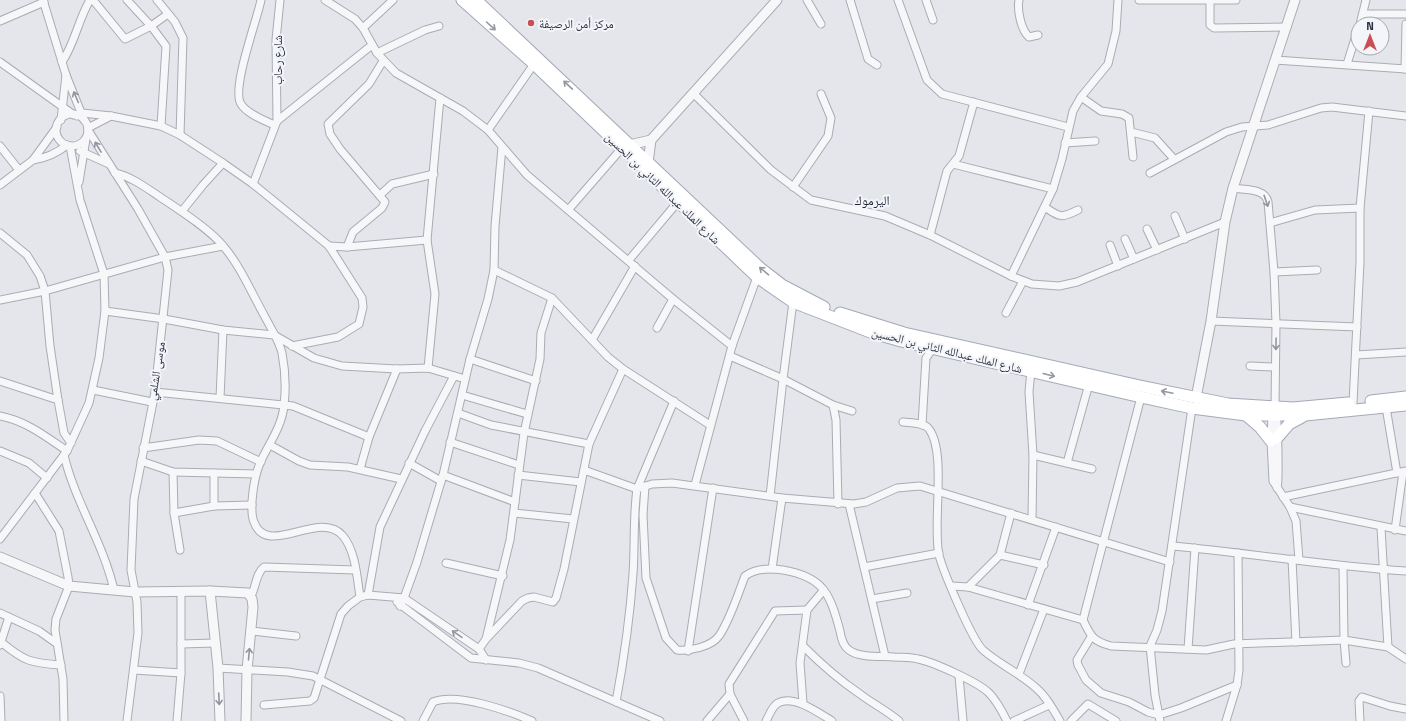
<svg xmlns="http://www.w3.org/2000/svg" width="1406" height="721" font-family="'Titillium Web','Noto Naskh Arabic',sans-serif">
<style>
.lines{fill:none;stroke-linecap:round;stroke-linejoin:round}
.minor-casing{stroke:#a9acb5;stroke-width:9}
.tertiary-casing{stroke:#a9acb5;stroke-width:11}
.primary-casing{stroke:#a4a9b7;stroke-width:13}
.minor{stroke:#f7f7fa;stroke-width:7}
.tertiary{stroke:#f7f7fa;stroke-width:9}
.primary{stroke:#fff;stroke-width:11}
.oneway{stroke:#9698a1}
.oneway2{stroke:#92949e}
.poi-dot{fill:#ca4f54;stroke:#f4f5f9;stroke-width:1.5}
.labels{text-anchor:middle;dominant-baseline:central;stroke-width:4;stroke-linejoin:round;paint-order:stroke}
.poi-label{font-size:12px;fill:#2c3243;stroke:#f4f5f9;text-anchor:start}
.street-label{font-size:12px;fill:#2c3243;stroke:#f4f5f9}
.neighbourhood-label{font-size:13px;fill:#1e2334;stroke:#f4f5f9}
</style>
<rect width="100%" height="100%" fill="#e4e6eb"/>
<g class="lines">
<defs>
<g id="minor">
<path d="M43,0L66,75L84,120"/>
<path d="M93,0L125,39L151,26L168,14"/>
<path d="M127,0L151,26L166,46L161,126"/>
<path d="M157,0L175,22L183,38L180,135"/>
<path d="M261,0C257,20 231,89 241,104C247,114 264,120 274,125"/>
<path d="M325,0L355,19L363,28L377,53L396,73L463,111L488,130L527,175L673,299L732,346"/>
<path d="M807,0L821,24"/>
<path d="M850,0L868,59L877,65"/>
<path d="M898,0L927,80L942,94L1068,127"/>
<path d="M926,0L933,20"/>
<path d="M1019,0C1017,10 1021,30 1029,37L1038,35"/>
<path d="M1139,0H1236"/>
<path d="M1210,1V25L1214,28L1287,27"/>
<path d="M1363,14H1406"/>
<path d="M0,21L44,2"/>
<path d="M1360,24L1366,0"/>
<path d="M363,28L393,0"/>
<path d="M377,53L425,30L439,26"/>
<path d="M1275,60L1406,69"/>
<path d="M0,62L74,115"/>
<path d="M62,62C75,43 78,20 90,0"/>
<path d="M1347,64L1358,29"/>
<path d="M1405,69L1406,24"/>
<path d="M694,94L771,170L811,200L885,216L930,235L1011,276L1032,284L1059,286L1077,282L1225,222"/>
<path d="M1081,97L1101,111L1122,114L1129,118L1133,157"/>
<circle cx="72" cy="130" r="16"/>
<path d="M77,116L82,113L111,116L161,126L180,135L223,163L253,184L329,246L362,298L363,307L359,324L338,337L292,346"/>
<path d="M61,120L66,75"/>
<path d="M277,121L276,40L280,0"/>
<path d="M57,127L33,160C46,158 56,154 67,145"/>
<path d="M88,128L111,116"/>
<path d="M88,130L138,209L165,257L168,270L155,392L134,499L131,570L137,602L138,633L127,721"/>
<path d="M488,130L534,64"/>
<path d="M1131,132L1155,138L1174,159"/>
<path d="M1065,143L1095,141"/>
<path d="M0,146L19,170"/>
<path d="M80,151L109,164"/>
<path d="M953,164L1053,189"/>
<path d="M115,173C132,177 145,187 160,197C178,209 211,230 224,247C241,267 251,292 264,315C270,327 279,340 282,353C285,369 286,389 284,405C282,427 269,443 260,463C255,475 253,488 252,501C252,508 251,516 254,522C267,559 320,508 343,536C356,552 357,578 360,597"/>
<path d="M1150,173L1226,132L1242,127L1268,125L1321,108L1332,107L1406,116"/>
<path d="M79,182L86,139"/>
<path d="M253,184L277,121L372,45"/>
<path d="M0,185L33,160"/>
<path d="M793,187L828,136L831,118L821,94"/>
<path d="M1233,188C1245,190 1265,188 1268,202L1274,272L1276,323L1275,408C1278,414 1279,482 1277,488"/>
<path d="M380,195L392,184L434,174"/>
<path d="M1045,207C1060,218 1062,218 1078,210"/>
<path d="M569,209L622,148"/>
<path d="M182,211L203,185L223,163"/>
<path d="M1175,216L1185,239"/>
<path d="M1270,223L1315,210L1360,208"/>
<path d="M1147,229L1157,250"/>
<path d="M0,233L27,255L40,276L45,291L50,346L58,400L64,433L71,443"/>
<path d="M930,235L947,171L959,156L974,102"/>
<path d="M1125,239L1134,259"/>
<path d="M1110,245L1118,266"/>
<path d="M329,246L347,247L427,240"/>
<path d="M347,247L353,232L382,208L385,202L340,149L330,134L328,124L369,84L383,61"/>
<path d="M629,260L677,203"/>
<path d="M494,270L552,298L608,357L623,369L710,425"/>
<path d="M1274,272L1317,270"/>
<path d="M1011,276L1053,189L1062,159L1073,111L1081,97L1108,64L1116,31L1118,0"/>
<path d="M0,300L45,291L165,257L223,246"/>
<path d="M105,311L164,319L223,330L274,335L314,358L342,366L397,369L428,368L465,379"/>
<path d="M1006,313L1023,281"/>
<path d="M1211,321L1357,327"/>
<path d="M657,328L673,299"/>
<path d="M592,340L635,266"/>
<path d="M1356,355L1406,352"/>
<path d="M730,356L783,379L833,405L836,420L838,504"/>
<path d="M470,359L536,381"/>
<path d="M1250,366L1275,367"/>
<path d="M428,368L435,294L427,240L440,98"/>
<path d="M1031,370L1029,392L1033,455L1032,519"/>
<path d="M0,381L58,400"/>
<path d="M93,390L152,402"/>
<path d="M155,392L293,406L369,437"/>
<path d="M462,395L527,414"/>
<path d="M220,398L223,330"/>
<path d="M1353,403L1360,262V208L1369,111"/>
<path d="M833,405L852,411"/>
<path d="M1386,407L1397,473"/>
<path d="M458,413L491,425L589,444"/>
<path d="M1272,413L1271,441L1273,481L1290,507L1296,521L1299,560"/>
<path d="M0,416C26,421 45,436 67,451"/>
<path d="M903,422C911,423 924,422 929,429C947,453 932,524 939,555C943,571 972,640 983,650C999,664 1019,673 1035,687C1046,696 1053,709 1060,721"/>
<path d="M922,425L926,358L934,347"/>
<path d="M450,442L519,465"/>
<path d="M270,445L299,461L310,465L348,467L401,479"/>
<path d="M143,448L199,440L217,441L261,462"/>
<path d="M0,451L29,463L47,478"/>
<path d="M64,455C75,502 103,542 114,590"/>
<path d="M1033,455L1092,469"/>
<path d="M141,461L173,472L256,474"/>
<path d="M409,463L441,481"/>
<path d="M1067,463L1089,384"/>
<path d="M360,469L369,437L397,369"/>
<path d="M584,470L637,489L674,401"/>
<path d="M173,472L174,513L180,550"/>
<path d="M214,473V506"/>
<path d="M443,475L515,502"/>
<path d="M518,475L581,482"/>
<path d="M695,485L732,346L757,277"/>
<path d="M645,486L643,515L646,578L666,638L677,650C690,651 711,647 719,636C730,620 738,594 745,576C756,568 770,568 783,570C824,577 830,594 840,631C841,638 843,646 849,650C859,658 881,656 894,657C902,657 910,657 918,659C933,662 978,682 989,693C997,701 1002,711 1007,721"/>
<path d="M35,493L59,531L68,577L69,586L56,619L55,630L63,679L64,721"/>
<path d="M770,496L783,379L793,302"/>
<path d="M1283,497L1406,471"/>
<path d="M849,504L885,656"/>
<path d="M1290,507L1406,531"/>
<path d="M174,513L214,506L252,505"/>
<path d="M514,513L573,519"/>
<path d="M1381,528L1388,647"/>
<path d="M1395,530L1403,472"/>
<path d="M0,539L67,451L89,403L99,358L105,311L104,274L80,200L70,146"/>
<path d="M1172,546C1250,553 1328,566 1406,571"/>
<path d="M1000,555L1044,565"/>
<path d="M1292,559L1296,642"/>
<path d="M446,563L503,576"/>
<path d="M864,567L939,553"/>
<path d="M1343,567L1344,640L1346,663"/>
<path d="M772,569L782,498"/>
<path d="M952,586L968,587L1083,620C1091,637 1093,641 1111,646L1206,650L1234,644L1344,640L1388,647L1406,659"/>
<path d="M968,587L1000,555L1011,513"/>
<path d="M368,595L380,527L425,431L454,376"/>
<path d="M251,596C256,587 256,573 264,567L355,570"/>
<path d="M872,599L907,593"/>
<path d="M397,602L471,658L519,663L538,668L660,721"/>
<path d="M1028,605L1056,527"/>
<path d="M400,606L404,598L417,562L443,475L470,359L488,299L494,270L495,226L502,147"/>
<path d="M0,613L39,631L56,643"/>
<path d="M1083,620L1141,397"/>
<path d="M251,631L296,636"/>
<path d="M1091,637L1077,660L1078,665L1086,680L1101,693L1129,702L1148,712L1159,715L1181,708L1237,685"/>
<path d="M486,639L522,601L528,598L534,597L553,602L556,598L564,569L589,444L623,369"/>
<path d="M1,642C24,661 30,663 61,665"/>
<path d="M181,644L215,643"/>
<path d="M0,645L9,617"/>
<path d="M803,646C820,663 839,680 860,694C873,704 886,710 899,721"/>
<path d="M479,649L486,639L510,540L524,433L540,359L541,333L552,298"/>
<path d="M1188,649L1195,548"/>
<path d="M688,651L713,488"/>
<path d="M218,668L288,672L313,676L401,721"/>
<path d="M134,670L181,673"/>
<path d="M1019,674L1044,609"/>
<path d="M959,676L963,721"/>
<path d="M0,696L1,721"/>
<path d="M616,702C624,659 630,617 633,574C635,546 633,517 637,489L652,484L672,483L782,498L854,504L866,502L897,488L920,486L1170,562"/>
<path d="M803,703L800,663L807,610L823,591"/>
<path d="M264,705L310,701L314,698L341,614L348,606L360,597L368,595L404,598L479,649L486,660"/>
<path d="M177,721L181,673V591"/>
<path d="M423,721L433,702C457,692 509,711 532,721"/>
<path d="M707,721L730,694"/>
<path d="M744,721L730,694L729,684L775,611L807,610"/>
<path d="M766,721C769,716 772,706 778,703C793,694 819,713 832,721"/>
<path d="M1014,721L1049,705"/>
<path d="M1071,721L1088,704L1116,721"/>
<path d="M1160,721L1155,695L1150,646L1157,630L1162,611L1192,408"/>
<path d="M1226,721L1237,685L1239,670L1238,553"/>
<path d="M1360,721L1359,701L1362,697L1390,706L1406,709"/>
</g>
<g id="tertiary">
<path d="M629,145L651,140"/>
<path d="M648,163L651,140L777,0"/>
<path d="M1196,398L1211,321L1225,222L1233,188L1295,0"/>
<path d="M0,557L69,586L135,592L210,591L248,593L252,599L253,607L247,670L246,721"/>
<path d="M210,591L218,668L220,721"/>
</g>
<g id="primary">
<path d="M462,0L534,64L757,277L793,302L873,333L901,341L1141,397L1192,408L1246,415H1305L1406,405"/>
<path d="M476,0L760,268L782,285L824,307"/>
<path d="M840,313L904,333L1140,386L1228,404L1293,408L1348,403"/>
<path d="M1371,401L1406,397"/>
<path d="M1246,415L1260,427L1271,441"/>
<path d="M1277,438L1289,424L1302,417"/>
</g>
</defs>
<use href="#minor" class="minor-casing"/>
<use href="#tertiary" class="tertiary-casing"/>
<use href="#primary" class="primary-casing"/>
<use href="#minor" class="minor"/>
<use href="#tertiary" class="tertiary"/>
<use href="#primary" class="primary"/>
</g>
<defs><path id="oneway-shaft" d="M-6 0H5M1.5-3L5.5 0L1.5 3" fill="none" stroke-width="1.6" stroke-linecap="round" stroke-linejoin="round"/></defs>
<g class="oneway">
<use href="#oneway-shaft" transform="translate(491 26) rotate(42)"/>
<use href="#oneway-shaft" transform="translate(568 85) rotate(-137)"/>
<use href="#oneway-shaft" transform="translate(764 271) rotate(-140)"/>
<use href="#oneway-shaft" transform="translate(1049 375) rotate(14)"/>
<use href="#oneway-shaft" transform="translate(1167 392) rotate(-168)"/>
</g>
<g class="oneway2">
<use href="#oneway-shaft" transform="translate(76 97) rotate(-113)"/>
<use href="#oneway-shaft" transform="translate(98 147) rotate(-121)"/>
<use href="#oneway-shaft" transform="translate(1266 201) rotate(71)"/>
<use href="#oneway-shaft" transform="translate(1276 344) rotate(91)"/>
<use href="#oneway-shaft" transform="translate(457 634) rotate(-146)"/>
<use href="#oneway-shaft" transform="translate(249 654) rotate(-85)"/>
<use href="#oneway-shaft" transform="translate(219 699) rotate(87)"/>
</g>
<circle class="poi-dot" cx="531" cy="23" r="4"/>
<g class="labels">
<g class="poi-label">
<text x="539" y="23">مركز أمن الرصيفة</text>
</g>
<g class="street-label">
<text transform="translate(277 60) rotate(-90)">شارع رحاب</text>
<text transform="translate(663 188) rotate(44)">شارع الملك عبدالله الثاني بن الحسين</text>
<text transform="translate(947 350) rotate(14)">شارع الملك عبدالله الثاني بن الحسين</text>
<text transform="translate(156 371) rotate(-81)">موسى الشلمي</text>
</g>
<g class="neighbourhood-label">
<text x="872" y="200">اليرموك</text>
</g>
</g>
<g transform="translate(1370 36)"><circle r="19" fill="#f4f5f9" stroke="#a4a7b0"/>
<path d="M0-3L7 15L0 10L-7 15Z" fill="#ca4f54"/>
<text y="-6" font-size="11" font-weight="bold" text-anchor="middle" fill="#2c3243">N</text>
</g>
</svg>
